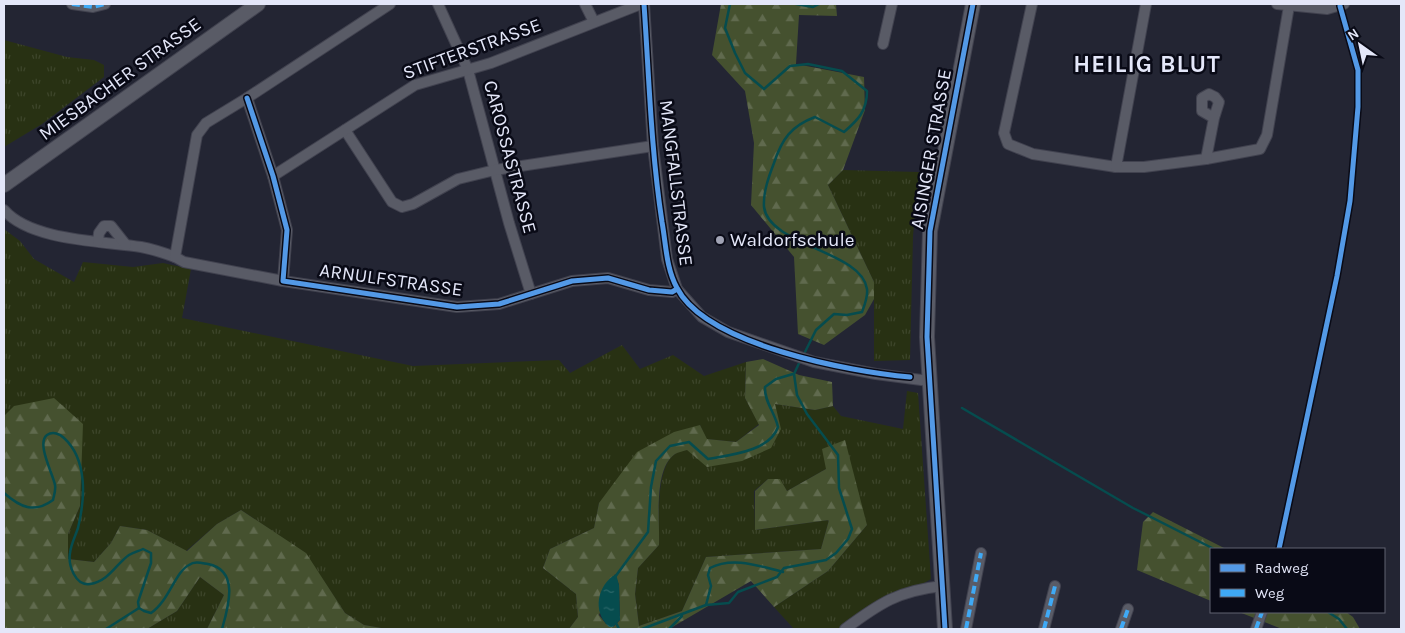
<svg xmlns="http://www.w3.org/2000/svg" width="1405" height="633" font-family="Karla,sans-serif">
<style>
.grass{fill:url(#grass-tufts)}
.forest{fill:url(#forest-firs);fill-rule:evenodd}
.water{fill:url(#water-ripples)}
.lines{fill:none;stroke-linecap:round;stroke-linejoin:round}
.stream{stroke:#064c4e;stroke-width:2.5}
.minor-casing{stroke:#41424f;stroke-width:12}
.secondary-casing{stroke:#41424f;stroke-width:16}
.minor{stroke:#595b66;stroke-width:10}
.secondary{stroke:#595b66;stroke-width:14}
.quiet{stroke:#3fa9f5;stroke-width:4;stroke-dasharray:8 4;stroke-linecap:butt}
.cycleway-casing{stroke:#090a16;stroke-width:8}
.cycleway{stroke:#5399e6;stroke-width:5}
.poi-dot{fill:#a0a3b4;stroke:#090a16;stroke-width:2}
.labels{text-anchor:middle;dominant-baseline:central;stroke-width:5;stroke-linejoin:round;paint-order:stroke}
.street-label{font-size:19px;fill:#e4e7f9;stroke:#090a16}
.poi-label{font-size:19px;fill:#e4e7f9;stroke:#090a16;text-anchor:start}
.district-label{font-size:24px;font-weight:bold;letter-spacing:1px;fill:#e4e7f9;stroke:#090a16}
</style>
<defs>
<pattern id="grass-tufts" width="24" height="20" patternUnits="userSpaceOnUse" patternTransform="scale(1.25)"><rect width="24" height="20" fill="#283113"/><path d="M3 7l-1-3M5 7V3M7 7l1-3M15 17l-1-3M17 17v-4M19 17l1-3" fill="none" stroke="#3d452a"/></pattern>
<pattern id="forest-firs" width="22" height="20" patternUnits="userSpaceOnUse" patternTransform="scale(1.25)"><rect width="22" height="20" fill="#45512f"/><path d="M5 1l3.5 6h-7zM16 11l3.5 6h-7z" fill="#606a4e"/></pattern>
<pattern id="water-ripples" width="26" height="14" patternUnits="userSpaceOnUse" patternTransform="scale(1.25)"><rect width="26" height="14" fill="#064c4e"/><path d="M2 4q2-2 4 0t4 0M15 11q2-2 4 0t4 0" fill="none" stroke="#2a6668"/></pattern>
</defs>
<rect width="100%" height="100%" fill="#232533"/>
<g class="grass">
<path d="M4,40L67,57L94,60L104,65V77L42,124L4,147Z"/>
<path d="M843,170L919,172L913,236L910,360L874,361V282L828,185Z"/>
<path d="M4,229L20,241L34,259L74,282L83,262L133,267L163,263L191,269L182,318L413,366L559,360L570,373L622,345L640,369L673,355L704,376L746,362L745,398L759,424L736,442L706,439L700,425L599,503L594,528L550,549L543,568L576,594L578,617L569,629H387L364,625L345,613L305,553L241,510L217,524L186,551L147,530L120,526L111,543L94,562L68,559V534L80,506V467L15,406L4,416Z"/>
<path d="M907,391L918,393L931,579L881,608L854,629H794L774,607L828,571L867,525L826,469L787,491L779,479H768L754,491L755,530L829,520L821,549L706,557L682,611L639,626L635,594L638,568L659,545C660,522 652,449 688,450C705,451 725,458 742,461L775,404L815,410L833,406L841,416L903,429Z"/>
<path d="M200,577L224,595L207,629H147L177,611Z"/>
</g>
<g class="forest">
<path d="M721,4H836L837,16L799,15L796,64L864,77L865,110L843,170L828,185L874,282V299L865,315L824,345L798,334L794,257L751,205L754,143L745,91L712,55Z"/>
<path d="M763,359L799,375L832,382L833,406L815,410L775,404L781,429L771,448L742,461L707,467L687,450C684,451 678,452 675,454C653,469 660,522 659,545L638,568L635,594L639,626L682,611L706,557L821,549L829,520L755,530V491L768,479H780L787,491L826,469L822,449L845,440L867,525L828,571L774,607L751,581L669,629H569L578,617L576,594L543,568L550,549L594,528L599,503L637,452L674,432L700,425L707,439L736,442L759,425L745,398L746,362ZM615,574L619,585L620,620L613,627L606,624L599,615Z"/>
<path d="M54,398L83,424L80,506L68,534V559L94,562L111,543L120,526L147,530L187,551L217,524L241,510L306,553L345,613L364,625L387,629H207L224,595L200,577L177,611L147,629H4V416L14,406Z"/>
<path d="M1153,512L1226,549H1211V601L1137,570L1143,522Z"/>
<path d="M1239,612H1346L1353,617L1360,629H1282Z"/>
</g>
<path class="water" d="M616,574L619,585L620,620L613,627H609C592,612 597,585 616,574Z"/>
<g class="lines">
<g class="stream">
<path d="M730,4L725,28L735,53L745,73L764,89L790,66L808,64L842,71L867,91C867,111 858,120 844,132L815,117C791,126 782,139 774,163C769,176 763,192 764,207C769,246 862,251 867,289C868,297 865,304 862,312L847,315L834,314L816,330L804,354"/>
<path d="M796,4L813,7L819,4"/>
<path d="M962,408L1133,508L1214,549"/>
<path d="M4,493C20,507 34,514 53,500C54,495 56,490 55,485C53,474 36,443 47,435C53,431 60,434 64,438C88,460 85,499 78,528C75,537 71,544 70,553C68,565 75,586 90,584C108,582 116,564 129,555C134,552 139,551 143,549L151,553V563L138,602L139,608L144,611L151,613C169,601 175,572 189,565C195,561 201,563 208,564C240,570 228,608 222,629"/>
<path d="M615,577L648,532L651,487L656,461L670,446L689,442L708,459C730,455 770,451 778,427C775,413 764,401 765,387L776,379L793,374"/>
<path d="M706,605L711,586L708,575L710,568C733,556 759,566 783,572"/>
<path d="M1328,612L1339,619L1347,629"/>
<path d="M615,621L619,629"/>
<path d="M106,629L139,608"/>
<path d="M642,629L706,605L729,603L738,592L777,577L784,568L826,560L836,553L848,539L852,529L839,488L838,455L807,414L797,395L794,374L801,359"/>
<path d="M669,629L682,616"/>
</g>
<defs>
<g id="minor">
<path d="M72,4L93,7L105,4"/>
<path d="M438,4L468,70L509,223L531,294"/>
<path d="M585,4L594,22"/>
<path d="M644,4L653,146L667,259L677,289L702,317L728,332L814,362L876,374L929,381"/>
<path d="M1032,4L1004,133L1008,144L1033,154L1116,167H1144L1206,159L1260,149L1267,135L1289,6"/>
<path d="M1277,4L1327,9L1344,4"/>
<path d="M883,44L892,4"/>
<path d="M247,98L273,176L287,230L283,281L457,307L499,304L572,281L608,278L649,290L672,292L677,289"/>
<path d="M345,130L392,202L402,207L413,204L458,179L495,170L653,146"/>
<path d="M1206,159L1214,118L1202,111V98L1209,94L1215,97L1219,102L1214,118"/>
<path d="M1116,167L1146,4"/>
<path d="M273,176L415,85L491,63L641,4"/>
<path d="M4,210C31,241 102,241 141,247C152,249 164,253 175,257"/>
<path d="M98,241L99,233L104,226H111L126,245"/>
<path d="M283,281L184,262L175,257L197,135L206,123L247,98L390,4"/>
<path d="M845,629C880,603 898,591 942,586"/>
<path d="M966,629L981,553"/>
<path d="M1044,629L1055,586"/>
<path d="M1121,629L1128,609"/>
<path d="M1256,629L1262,612"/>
</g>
<g id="secondary">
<path d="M4,185L258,4"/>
<path d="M945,629L927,337L930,231L973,4"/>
</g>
</defs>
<use href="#minor" class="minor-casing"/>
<use href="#secondary" class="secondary-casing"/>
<use href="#minor" class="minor"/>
<use href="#secondary" class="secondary"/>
<g class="quiet">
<path d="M72,4L93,7L105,4"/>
<path d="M966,629L981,553"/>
<path d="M1044,629L1055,586"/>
<path d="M1121,629L1128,609"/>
<path d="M1256,629L1262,612"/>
</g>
<defs>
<g id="cycleway">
<path d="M644,4C649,77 651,150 662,222C666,244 666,268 677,288C706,345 851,372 910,377"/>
<path d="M247,98L273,176L287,230L283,281L457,307L499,304L572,281L608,278L649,290L672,292L677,289"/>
<path d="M1279,549L1337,276L1350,201L1358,107V70L1340,6"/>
<path d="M945,629L927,337L930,231L973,4"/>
</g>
</defs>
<use href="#cycleway" class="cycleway-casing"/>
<use href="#cycleway" class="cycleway"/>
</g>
<circle class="poi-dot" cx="720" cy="240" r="5"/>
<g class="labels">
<g class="street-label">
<text transform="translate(472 49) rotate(-20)">STIFTERSTRASSE</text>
<text transform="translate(120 79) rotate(-36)">MIESBACHER STRASSE</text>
<text transform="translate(931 149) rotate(-80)">AISINGER STRASSE</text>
<text transform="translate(510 157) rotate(75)">CAROSSASTRASSE</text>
<text transform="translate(676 183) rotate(83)">MANGFALLSTRASSE</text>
<text transform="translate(391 280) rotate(8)">ARNULFSTRASSE</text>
</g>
<g class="poi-label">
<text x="730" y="240">Waldorfschule</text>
</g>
<g class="district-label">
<text x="1147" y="64">HEILIG BLUT</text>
</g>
</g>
<rect width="1405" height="633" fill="none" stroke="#e4e7f9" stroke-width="10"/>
<rect x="1210" y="548" width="175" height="65" fill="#090a16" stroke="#616271"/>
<rect x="1220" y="564" width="25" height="8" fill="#5399e6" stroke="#616271"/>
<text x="1255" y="573" font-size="15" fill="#e4e7f9">Radweg</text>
<rect x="1220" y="589" width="25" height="8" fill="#3fa9f5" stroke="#616271"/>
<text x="1255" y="598" font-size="15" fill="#e4e7f9">Weg</text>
<g transform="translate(1360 45) rotate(327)" stroke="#090a16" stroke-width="4" paint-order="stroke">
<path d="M0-4L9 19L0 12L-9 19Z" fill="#e4e7f9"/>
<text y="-8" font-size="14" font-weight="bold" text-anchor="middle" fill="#e4e7f9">N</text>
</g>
</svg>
